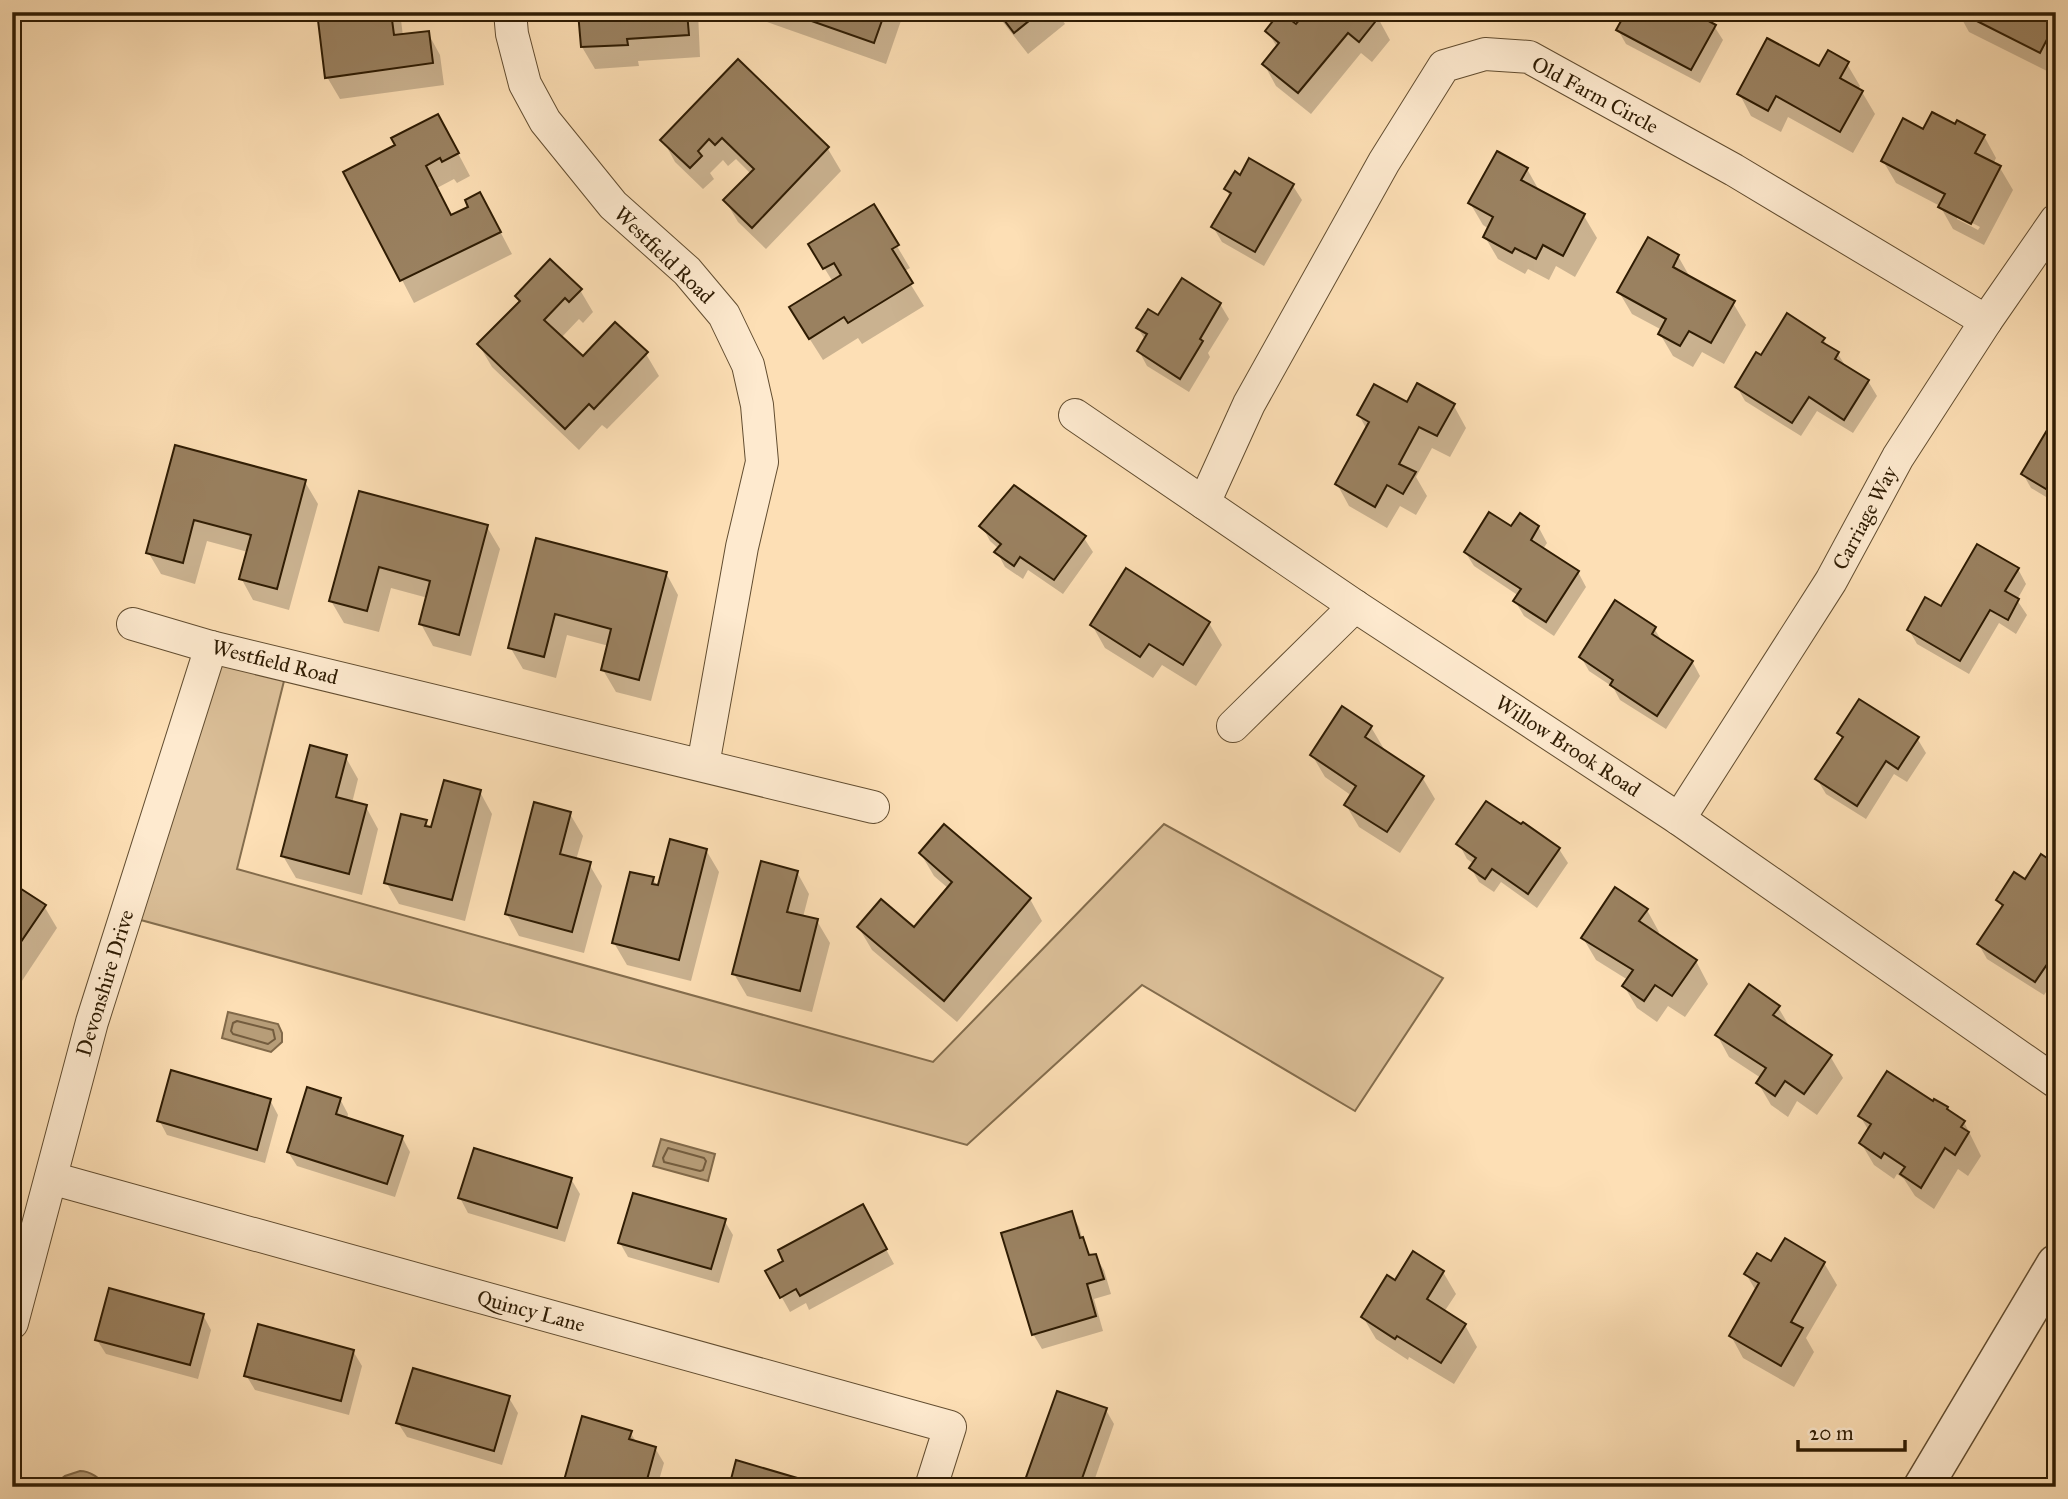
<svg xmlns="http://www.w3.org/2000/svg" width="2068" height="1499" font-family="'IM FELL Great Primer',serif">
<style>
.green{fill:#dabe97;stroke:#846d4d;stroke-width:2}
.water{fill:#b79d78;stroke:#816949;stroke-width:2}
.shadow{fill:#0003;fill-rule:evenodd}
.lines{fill:none;stroke-linecap:round;stroke-linejoin:round}
.shore{stroke:#735c3e;stroke-width:2}
.building{fill:#9a8160;stroke:#2f1c03;stroke-width:2}
.minor-casing{stroke:#624d30;stroke-width:34}
.tertiary-casing{stroke:#624d30;stroke-width:41}
.minor{stroke:#feeacf;stroke-width:32}
.tertiary{stroke:#feeacf;stroke-width:38}
.labels{text-anchor:middle;dominant-baseline:central;stroke-width:5;stroke-linejoin:round;paint-order:stroke}
.street-label{font-size:21px;fill:#2f1c03;stroke:#feeacf}
</style>
<rect width="100%" height="100%" fill="#fddfb5"/>
<filter id="stains"><feTurbulence type="fractalNoise" baseFrequency=".00286" numOctaves="4"/><feColorMatrix values="0 0 0 0 .2 0 0 0 0 .09 0 0 0 0 .02 0 0 0 .5 -.17"/></filter>
<radialGradient id="worn" r=".72"><stop offset=".6" stop-color="#630" stop-opacity="0"/><stop offset="1" stop-color="#630" stop-opacity=".3"/></radialGradient>
<path class="green" d="M211,647L288,665L237,869L933,1062L1164,824L1443,978L1355,1111L1142,985L967,1145L126,916Z"/>
<g class="water">
<path d="M228,1012L278,1024L282,1033V1042L271,1052L222,1038Z"/>
<path d="M661,1139L715,1154L708,1181L653,1166Z"/>
<path d="M80,1471C89,1471 102,1478 104,1487H51L65,1476Z"/>
</g>
<g class="shadow">
<path d="M318,12H400L403,36L428,33L440,55L444,85L340,99L327,77Z"/>
<path d="M580,12H698L700,57L638,61L639,66L595,69L582,47Z"/>
<path d="M762,12H904L886,64L767,22Z"/>
<path d="M995,12H1065L1060,16L1065,24L1028,54Z"/>
<path d="M1958,12H2043L2056,19V68L2053,74L1969,32Z"/>
<path d="M1378,18L1390,40L1372,62L1361,53L1311,114L1276,86L1264,64L1277,47L1267,31Z"/>
<path d="M1714,26L1723,40L1700,83L1626,44L1618,30Z"/>
<path d="M738,62L828,149L841,171L766,249L738,222L725,200L751,174L736,159L728,166L723,160L710,173L714,179L703,189L675,162L663,140Z"/>
<path d="M1847,64L1860,86L1858,90L1862,92L1875,114L1853,153L1788,117L1781,132L1751,116L1739,93L1820,68Z"/>
<path d="M1955,126L1984,136L1996,158L1993,164L2000,168L2013,190L1984,245L1953,229L1940,206L1896,183L1883,161L1924,131ZM1957,215L1980,227L1978,230L1957,219Z"/>
<path d="M450,138L470,176L457,183L454,179L437,188L452,217L492,216L512,254L414,303L346,172Z"/>
<path d="M1250,161L1293,186L1302,200L1264,266L1222,242L1213,227L1230,197L1226,189L1241,177Z"/>
<path d="M1527,169L1540,192L1584,216L1597,238L1575,277L1556,266L1549,280L1528,269L1525,274L1498,259L1485,237L1489,229L1483,225L1470,203Z"/>
<path d="M873,206L910,268L903,272L924,306L862,344L858,338L823,360L804,330L833,282L810,245Z"/>
<path d="M1678,256L1691,279L1733,303L1746,325L1724,364L1702,352L1693,367L1673,356L1660,334L1662,330L1632,314L1619,292Z"/>
<path d="M580,290L593,312L583,323L579,319L561,338L583,359L646,354L659,376L607,429L602,425L579,450L492,367L479,345L521,302L517,296Z"/>
<path d="M1220,304L1229,319L1208,353L1210,357L1189,392L1147,366L1139,351L1145,340L1138,328L1159,317Z"/>
<path d="M1823,339L1829,348L1838,354L1846,367L1868,381L1877,396L1853,433L1817,411L1801,436L1745,401L1737,387Z"/>
<path d="M2056,395V415L2050,405Z"/>
<path d="M1408,404L1454,406L1466,428L1450,457L1432,448L1416,477L1427,496L1416,515L1400,506L1387,528L1349,506L1337,484L1367,430L1359,415Z"/>
<path d="M2056,419V503L2031,488L2023,474Z"/>
<path d="M176,447L305,482L318,504L289,610L253,600L241,578L248,552L207,541L195,584L161,574L148,552Z"/>
<path d="M360,493L487,527L500,549L471,656L433,646L421,624L428,598L391,588L379,632L344,623L331,601Z"/>
<path d="M1520,516L1539,528L1547,543L1543,549L1578,572L1586,587L1554,636L1524,616L1515,601L1519,596L1474,566L1465,552L1512,529Z"/>
<path d="M982,526L1084,538L1093,552L1063,594L1028,570L1023,579L1005,567L997,552L999,549L990,541Z"/>
<path d="M537,540L666,573L678,595L651,701L616,692L603,670L609,646L567,635L556,678L523,669L510,647Z"/>
<path d="M2018,569L2026,584L2017,600L2027,615L2016,634L1999,623L1969,674L1917,644L1909,630L1942,609Z"/>
<path d="M1209,623L1222,645L1196,686L1162,665L1153,678L1105,648L1092,625Z"/>
<path d="M1654,628L1663,643L1692,661L1700,676L1666,729L1620,700L1613,687L1589,671L1581,657Z"/>
<path d="M1371,727L1384,749L1422,777L1435,799L1400,853L1359,827L1346,805L1352,796L1325,777L1312,755Z"/>
<path d="M1839,733L1917,738L1926,753L1907,782L1894,774L1866,819L1826,794L1817,779L1843,740Z"/>
<path d="M345,756L358,779L352,803L366,807L378,829L362,895L296,878L283,856Z"/>
<path d="M480,792L492,814L465,921L399,904L386,882L426,822L430,829Z"/>
<path d="M570,814L583,836L576,860L589,864L602,886L584,953L519,936L507,914Z"/>
<path d="M1459,844L1559,849L1568,863L1537,908L1501,882L1494,892L1479,882L1471,868L1474,864L1467,859Z"/>
<path d="M706,850L719,872L691,981L627,965L614,943L653,879L659,889Z"/>
<path d="M921,854L1030,899L1042,921L957,1022L872,950L859,928L915,929L949,889L934,876Z"/>
<path d="M2056,866V977L2044,995L1987,959L1979,945L2003,908L1998,900L2025,882Z"/>
<path d="M797,872L809,894L803,917L817,921L830,943L812,1012L747,996L734,974Z"/>
<path d="M12,885L44,906L57,928L12,996Z"/>
<path d="M1647,910L1659,932L1657,935L1696,961L1708,984L1685,1017L1668,1006L1657,1022L1637,1008L1624,986L1628,980L1596,960L1583,938Z"/>
<path d="M1778,1007L1791,1029L1830,1056L1843,1078L1817,1115L1797,1101L1788,1117L1771,1105L1758,1083L1761,1078L1729,1057L1717,1035Z"/>
<path d="M340,1099L348,1114L347,1120L402,1137L410,1152L395,1197L297,1166L288,1152Z"/>
<path d="M270,1100L278,1115L265,1163L167,1135L159,1120Z"/>
<path d="M1934,1104L1964,1122L1981,1156L1968,1176L1958,1169L1934,1209L1915,1196L1904,1179L1897,1174L1894,1179L1874,1165L1861,1143L1869,1131L1860,1116Z"/>
<path d="M571,1179L580,1194L565,1242L468,1213L460,1198Z"/>
<path d="M863,1207L894,1264L809,1310L806,1303L790,1312L767,1271L786,1261Z"/>
<path d="M1071,1213L1079,1227L1084,1244L1093,1263L1089,1251L1092,1257L1095,1256L1104,1270L1111,1294L1094,1299L1103,1331L1042,1349L1033,1334Z"/>
<path d="M724,1220L733,1235L719,1283L628,1257L620,1243Z"/>
<path d="M1824,1263L1837,1285L1806,1338L1814,1352L1794,1387L1743,1358L1731,1336L1756,1291L1746,1274L1772,1264Z"/>
<path d="M1443,1272L1456,1294L1444,1312L1465,1325L1477,1347L1454,1384L1409,1357L1408,1360L1376,1339L1363,1317L1396,1283Z"/>
<path d="M203,1315L211,1330L198,1379L106,1354L97,1340Z"/>
<path d="M353,1351L362,1366L349,1415L255,1390L246,1375Z"/>
<path d="M509,1398L518,1413L502,1465L407,1437L398,1423Z"/>
<path d="M1106,1410L1114,1424L1092,1487H1028L1026,1483Z"/>
<path d="M630,1432L637,1443L655,1448L664,1463L657,1487H566L565,1484Z"/>
</g>
<g class="lines">
<g class="shore">
<path d="M237,1021L273,1030L275,1039L268,1044L233,1034L231,1031L233,1023Z"/>
<path d="M668,1148L704,1158L706,1161L703,1170L700,1171L664,1162L663,1158Z"/>
</g>
</g>
<g class="building">
<path d="M317,12H391L394,35L429,31L433,63L325,78Z"/>
<path d="M578,12H687L689,35L627,39L628,45L581,47Z"/>
<path d="M786,12H885L874,43Z"/>
<path d="M998,12H1040L1014,33Z"/>
<path d="M1280,12L1296,24L1306,12H1373L1379,17L1359,42L1348,33L1298,93L1262,64L1279,43L1265,31Z"/>
<path d="M1626,12H1692L1716,25L1691,70L1616,30Z"/>
<path d="M1959,12H2047L2056,17V22L2040,53Z"/>
<path d="M1767,38L1819,66L1828,50L1849,62L1840,78L1863,91L1840,132L1776,96L1768,111L1737,94Z"/>
<path d="M738,59L829,147L752,228L723,200L754,169L722,138L715,145L709,139L698,151L702,156L690,168L660,140Z"/>
<path d="M1932,112L1955,124L1957,120L1985,135L1975,153L2001,166L1971,224L1938,207L1945,194L1881,161L1903,118L1923,129Z"/>
<path d="M438,114L459,153L442,162L440,158L426,166L451,215L468,207L465,200L480,192L501,232L400,281L343,172L395,145L391,138Z"/>
<path d="M1497,151L1528,168L1521,180L1585,214L1563,256L1543,245L1536,259L1515,248L1512,253L1483,237L1493,217L1468,203Z"/>
<path d="M1249,158L1294,184L1255,252L1211,227L1231,193L1224,189L1235,171L1240,175Z"/>
<path d="M874,204L899,245L892,249L913,283L848,323L844,317L809,339L789,307L841,275L834,263L823,269L808,244Z"/>
<path d="M1648,237L1679,255L1673,267L1735,301L1711,343L1689,331L1680,346L1658,334L1666,319L1617,292Z"/>
<path d="M550,259L582,289L569,302L565,298L544,320L583,356L615,322L648,352L594,409L589,404L565,429L477,344L520,301L515,296Z"/>
<path d="M1182,278L1221,303L1200,339L1203,341L1180,379L1137,351L1147,334L1136,328L1148,309L1158,315Z"/>
<path d="M1787,313L1825,338L1822,342L1839,352L1835,359L1869,380L1844,420L1809,397L1792,423L1735,387L1756,352L1761,355Z"/>
<path d="M1417,383L1455,404L1437,436L1419,427L1399,464L1416,472L1403,494L1387,485L1375,507L1335,484L1369,422L1357,415L1374,384L1407,402Z"/>
<path d="M2056,415V495L2021,474Z"/>
<path d="M175,445L306,480L277,589L239,579L251,535L194,520L183,563L146,553Z"/>
<path d="M1014,485L1086,536L1054,580L1020,557L1014,566L994,552L1001,544L979,526Z"/>
<path d="M359,491L488,525L459,635L419,624L430,581L379,567L367,611L329,601Z"/>
<path d="M1489,512L1511,526L1520,513L1539,526L1531,540L1579,571L1546,622L1513,601L1521,589L1464,552Z"/>
<path d="M536,538L667,572L639,680L601,670L611,629L555,614L544,657L508,648Z"/>
<path d="M1977,544L2019,568L2005,591L2019,599L2008,620L1990,610L1960,661L1907,630L1925,597L1941,606Z"/>
<path d="M1126,568L1210,622L1183,665L1149,644L1140,657L1090,625Z"/>
<path d="M1615,600L1656,627L1652,634L1693,661L1657,716L1610,685L1613,680L1579,657Z"/>
<path d="M1859,699L1919,737L1898,769L1886,761L1857,806L1815,779L1843,737L1837,733Z"/>
<path d="M1342,706L1372,726L1365,737L1424,776L1387,832L1344,805L1356,786L1310,755Z"/>
<path d="M310,745L347,755L336,797L367,805L349,874L281,856Z"/>
<path d="M444,780L481,790L452,900L384,883L401,814L427,820L425,826L431,827Z"/>
<path d="M1486,801L1521,824L1523,822L1560,848L1528,894L1492,869L1485,879L1469,868L1476,858L1456,844Z"/>
<path d="M534,802L571,812L560,854L591,862L572,932L505,914Z"/>
<path d="M944,824L1031,898L944,1001L857,927L881,899L914,927L952,882L919,853Z"/>
<path d="M670,839L707,849L679,960L612,943L630,872L654,877L652,884L658,885Z"/>
<path d="M2041,854L2056,864V937L2049,947L2056,951L2035,982L1977,944L2003,905L1996,900L2014,872L2025,879Z"/>
<path d="M761,861L798,871L787,912L818,919L800,991L732,974Z"/>
<path d="M12,883L46,905L12,955Z"/>
<path d="M1615,887L1648,909L1639,921L1697,960L1672,996L1655,985L1644,1001L1622,986L1633,970L1581,938Z"/>
<path d="M1749,984L1780,1006L1773,1015L1832,1055L1804,1094L1785,1081L1775,1096L1756,1083L1766,1068L1715,1035Z"/>
<path d="M171,1070L271,1099L257,1150L157,1121Z"/>
<path d="M1887,1071L1933,1101L1934,1099L1948,1107L1947,1109L1965,1121L1961,1127L1969,1132L1955,1155L1945,1148L1921,1188L1900,1174L1905,1167L1884,1153L1881,1158L1859,1143L1871,1124L1858,1116Z"/>
<path d="M307,1087L341,1098L336,1114L403,1136L387,1184L287,1152Z"/>
<path d="M474,1148L572,1178L557,1228L458,1198Z"/>
<path d="M633,1193L726,1219L711,1269L618,1243Z"/>
<path d="M863,1204L887,1249L800,1296L796,1289L780,1298L765,1271L783,1261L778,1250Z"/>
<path d="M1072,1211L1080,1238L1083,1237L1089,1255L1096,1254L1104,1279L1087,1284L1096,1316L1032,1335L1001,1233Z"/>
<path d="M1785,1238L1825,1262L1791,1322L1803,1328L1781,1366L1729,1336L1759,1283L1744,1274L1757,1253L1771,1261Z"/>
<path d="M1413,1251L1444,1271L1427,1299L1466,1324L1441,1363L1397,1336L1395,1339L1361,1317L1387,1275L1395,1280Z"/>
<path d="M109,1288L204,1314L190,1365L95,1340Z"/>
<path d="M258,1324L354,1350L341,1401L244,1376Z"/>
<path d="M413,1368L510,1396L494,1451L396,1423Z"/>
<path d="M1057,1391L1107,1408L1079,1487H1034L1024,1483Z"/>
<path d="M582,1416L632,1431L629,1439L656,1447L645,1487H573L563,1484Z"/>
<path d="M736,1460L828,1487H729Z"/>
</g>
<g class="lines">
<defs>
<g id="minor">
<path d="M510,12L512,34L525,84L545,121L613,205L687,271L724,315L748,365L757,405L762,462L742,547L703,765"/>
<path d="M1075,415L1355,606L1679,819L2056,1082"/>
<path d="M1204,503L1249,404L1384,162L1444,66L1485,54L1529,57L1734,170L1986,321"/>
<path d="M133,624L211,647L873,807"/>
<path d="M1233,726L1355,606"/>
<path d="M1679,819L1831,581L1898,457L1986,321L2056,220"/>
<path d="M51,1178L950,1427L931,1487"/>
<path d="M12,1323L92,1022L211,647"/>
</g>
<path id="tertiary" d="M1923,1487L2056,1264"/>
</defs>
<use href="#minor" class="minor-casing"/>
<use href="#tertiary" class="tertiary-casing"/>
<use href="#minor" class="minor"/>
<use href="#tertiary" class="tertiary"/>
</g>
<g class="labels">
<g class="street-label">
<text transform="translate(1595 95) rotate(28)">Old Farm Circle</text>
<text transform="translate(664 255) rotate(44)">Westfield Road</text>
<text transform="translate(1865 518) rotate(-62)">Carriage Way</text>
<text transform="translate(275 662) rotate(14)">Westfield Road</text>
<text transform="translate(1568 746) rotate(33)">Willow Brook Road</text>
<text transform="translate(105 983) rotate(-73)">Devonshire Drive</text>
<text transform="translate(531 1311) rotate(15)">Quincy Lane</text>
</g>
</g>
<rect width="2068" height="1499" fill="none" stroke="#fddfb5" stroke-width="42"/>
<rect x="14" y="14" width="2040" height="1471" fill="none" stroke="#2f1c03" stroke-width="3.5"/>
<rect x="21" y="21" width="2026" height="1457" fill="none" stroke="#2f1c03" stroke-width="2"/>
<path d="M1798 1440v10h107v-10" fill="none" stroke="#2f1c03" stroke-width="3.5"/>
<text x="1809" y="1440" font-size="21" fill="#2f1c03" stroke="#feeacf" stroke-width="5" paint-order="stroke">20 m</text>
<rect width="100%" height="100%" filter="url(#stains)"/>
<rect width="100%" height="100%" fill="url(#worn)"/>
</svg>
